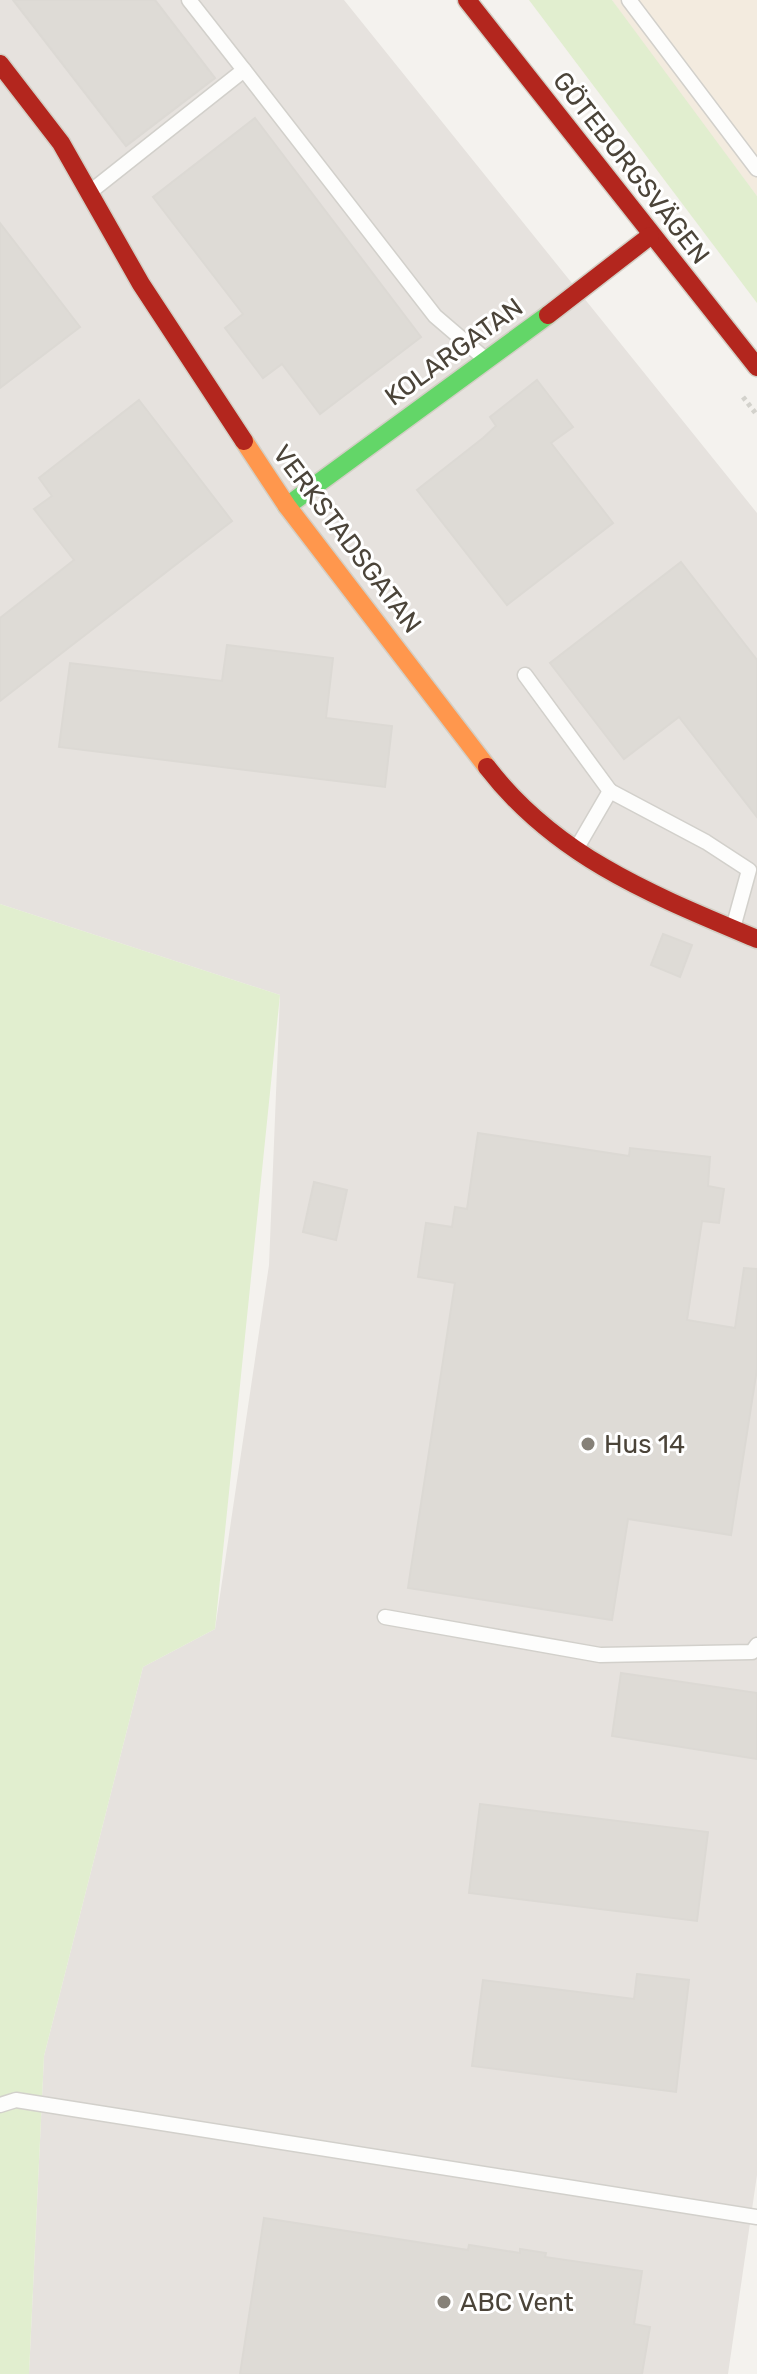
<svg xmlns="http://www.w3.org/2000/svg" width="757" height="2374" font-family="Rubik,sans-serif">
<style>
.commercial{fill:#f3ebdf}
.industrial{fill:#e6e2de}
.green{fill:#e1eecf}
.building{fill:#dedbd6;stroke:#dcd9d4;stroke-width:2}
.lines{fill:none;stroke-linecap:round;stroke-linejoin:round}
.lane-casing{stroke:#d2d0cb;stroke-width:17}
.fast-casing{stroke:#d3cfc5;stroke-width:21}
.slow-casing{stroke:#d3cfc5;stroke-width:21}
.jam-casing{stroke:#d3cfc5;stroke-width:21}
.path{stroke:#d3d2cc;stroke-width:5;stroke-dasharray:4 4;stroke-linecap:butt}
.lane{stroke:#fdfdfc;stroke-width:14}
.fast{stroke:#63d668;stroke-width:18}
.slow{stroke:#ff974d;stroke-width:18}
.jam{stroke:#b3261e;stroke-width:18}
.poi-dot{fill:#868178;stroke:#fff;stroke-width:3}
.labels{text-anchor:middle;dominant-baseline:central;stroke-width:6;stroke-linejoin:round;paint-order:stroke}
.street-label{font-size:26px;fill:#4b4439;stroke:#fff}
.poi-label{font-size:26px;fill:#4b4439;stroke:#fff;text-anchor:start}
</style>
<rect width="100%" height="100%" fill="#f4f2ee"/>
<path class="commercial" d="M612,0H757V196L642,43Z"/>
<path class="industrial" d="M0,0H344L757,513V2175L728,2374H29L44,2056L143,1667L215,1629L269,1265L280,995L0,904Z"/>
<g class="green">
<path d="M529,0H612L757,196V303Z"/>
<path d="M0,904L280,995L215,1629L143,1667L44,2056L29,2374H0Z"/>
</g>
<g class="building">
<path d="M13,0H155L215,78L126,146Z"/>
<path d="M255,118L421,337L320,414L282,364L263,378L225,328L243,314L153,197Z"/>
<path d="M0,223L80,327L0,388Z"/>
<path d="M537,380L573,427L551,443L613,523L507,605L417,490L483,438L496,426L490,417Z"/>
<path d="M139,400L232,521L0,701V618L74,560L34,509L52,496L39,478Z"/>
<path d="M681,562L757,660V817L679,717L624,759L550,663Z"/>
<path d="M227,645L333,658L326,718L392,726L385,787L59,747L70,663L222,681Z"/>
<path d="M663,934L692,945L680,977L651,965Z"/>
<path d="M478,1133L629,1156L630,1148L710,1157L708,1186L724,1189L719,1223L702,1221L687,1320L735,1328L744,1268L757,1269V1369L731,1535L628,1519L612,1620L408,1588L455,1283L418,1277L426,1223L452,1227L455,1207L467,1209Z"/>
<path d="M314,1182L347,1190L336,1240L303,1232Z"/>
<path d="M621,1673L757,1693V1759L612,1736Z"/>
<path d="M480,1804L708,1832L697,1921L469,1893Z"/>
<path d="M637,1974L689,1980L676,2092L472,2066L483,1980L634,1999Z"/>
<path d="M264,2218L468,2250L469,2245L520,2253V2249L546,2253L545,2257L642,2271L634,2324L650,2327L642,2374H240Z"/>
</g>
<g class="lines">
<defs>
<g id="lane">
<path d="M629,0L757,169"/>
<path d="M244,70L435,316L484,358"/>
<path d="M90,192L244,70L189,0"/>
<path d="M525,675L610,791"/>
<path d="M578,846L610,791L706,842L749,870L733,928"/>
<path d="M385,1617L600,1655L752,1652L757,1645"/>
<path d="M0,2105L16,2100L757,2217"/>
</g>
<path id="fast" d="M287,506L548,315"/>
<path id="slow" d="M244,441L287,506L487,767"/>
<g id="jam">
<path d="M467,0L757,367"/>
<path d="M0,64L61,143L141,284L244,441"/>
<path d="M548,315L650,236"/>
<path d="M487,767C557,858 655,896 757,939"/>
</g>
</defs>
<use href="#lane" class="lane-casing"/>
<use href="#fast" class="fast-casing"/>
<use href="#slow" class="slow-casing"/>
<use href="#jam" class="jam-casing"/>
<path class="path" d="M743,397L757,415"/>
<use href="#lane" class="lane"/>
<use href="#fast" class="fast"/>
<use href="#slow" class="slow"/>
<use href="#jam" class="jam"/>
</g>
<g class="poi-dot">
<circle cx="588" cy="1444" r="8"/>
<circle cx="444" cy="2302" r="8"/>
</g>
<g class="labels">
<g class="street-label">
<text transform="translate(631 168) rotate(52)">GÖTEBORGSVÄGEN</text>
<text transform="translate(454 352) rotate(-36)">KOLARGATAN</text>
<text transform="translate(347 539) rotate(53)">VERKSTADSGATAN</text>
</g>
<g class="poi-label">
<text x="604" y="1444">Hus 14</text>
<text x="460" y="2302">ABC Vent</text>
</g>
</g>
</svg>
